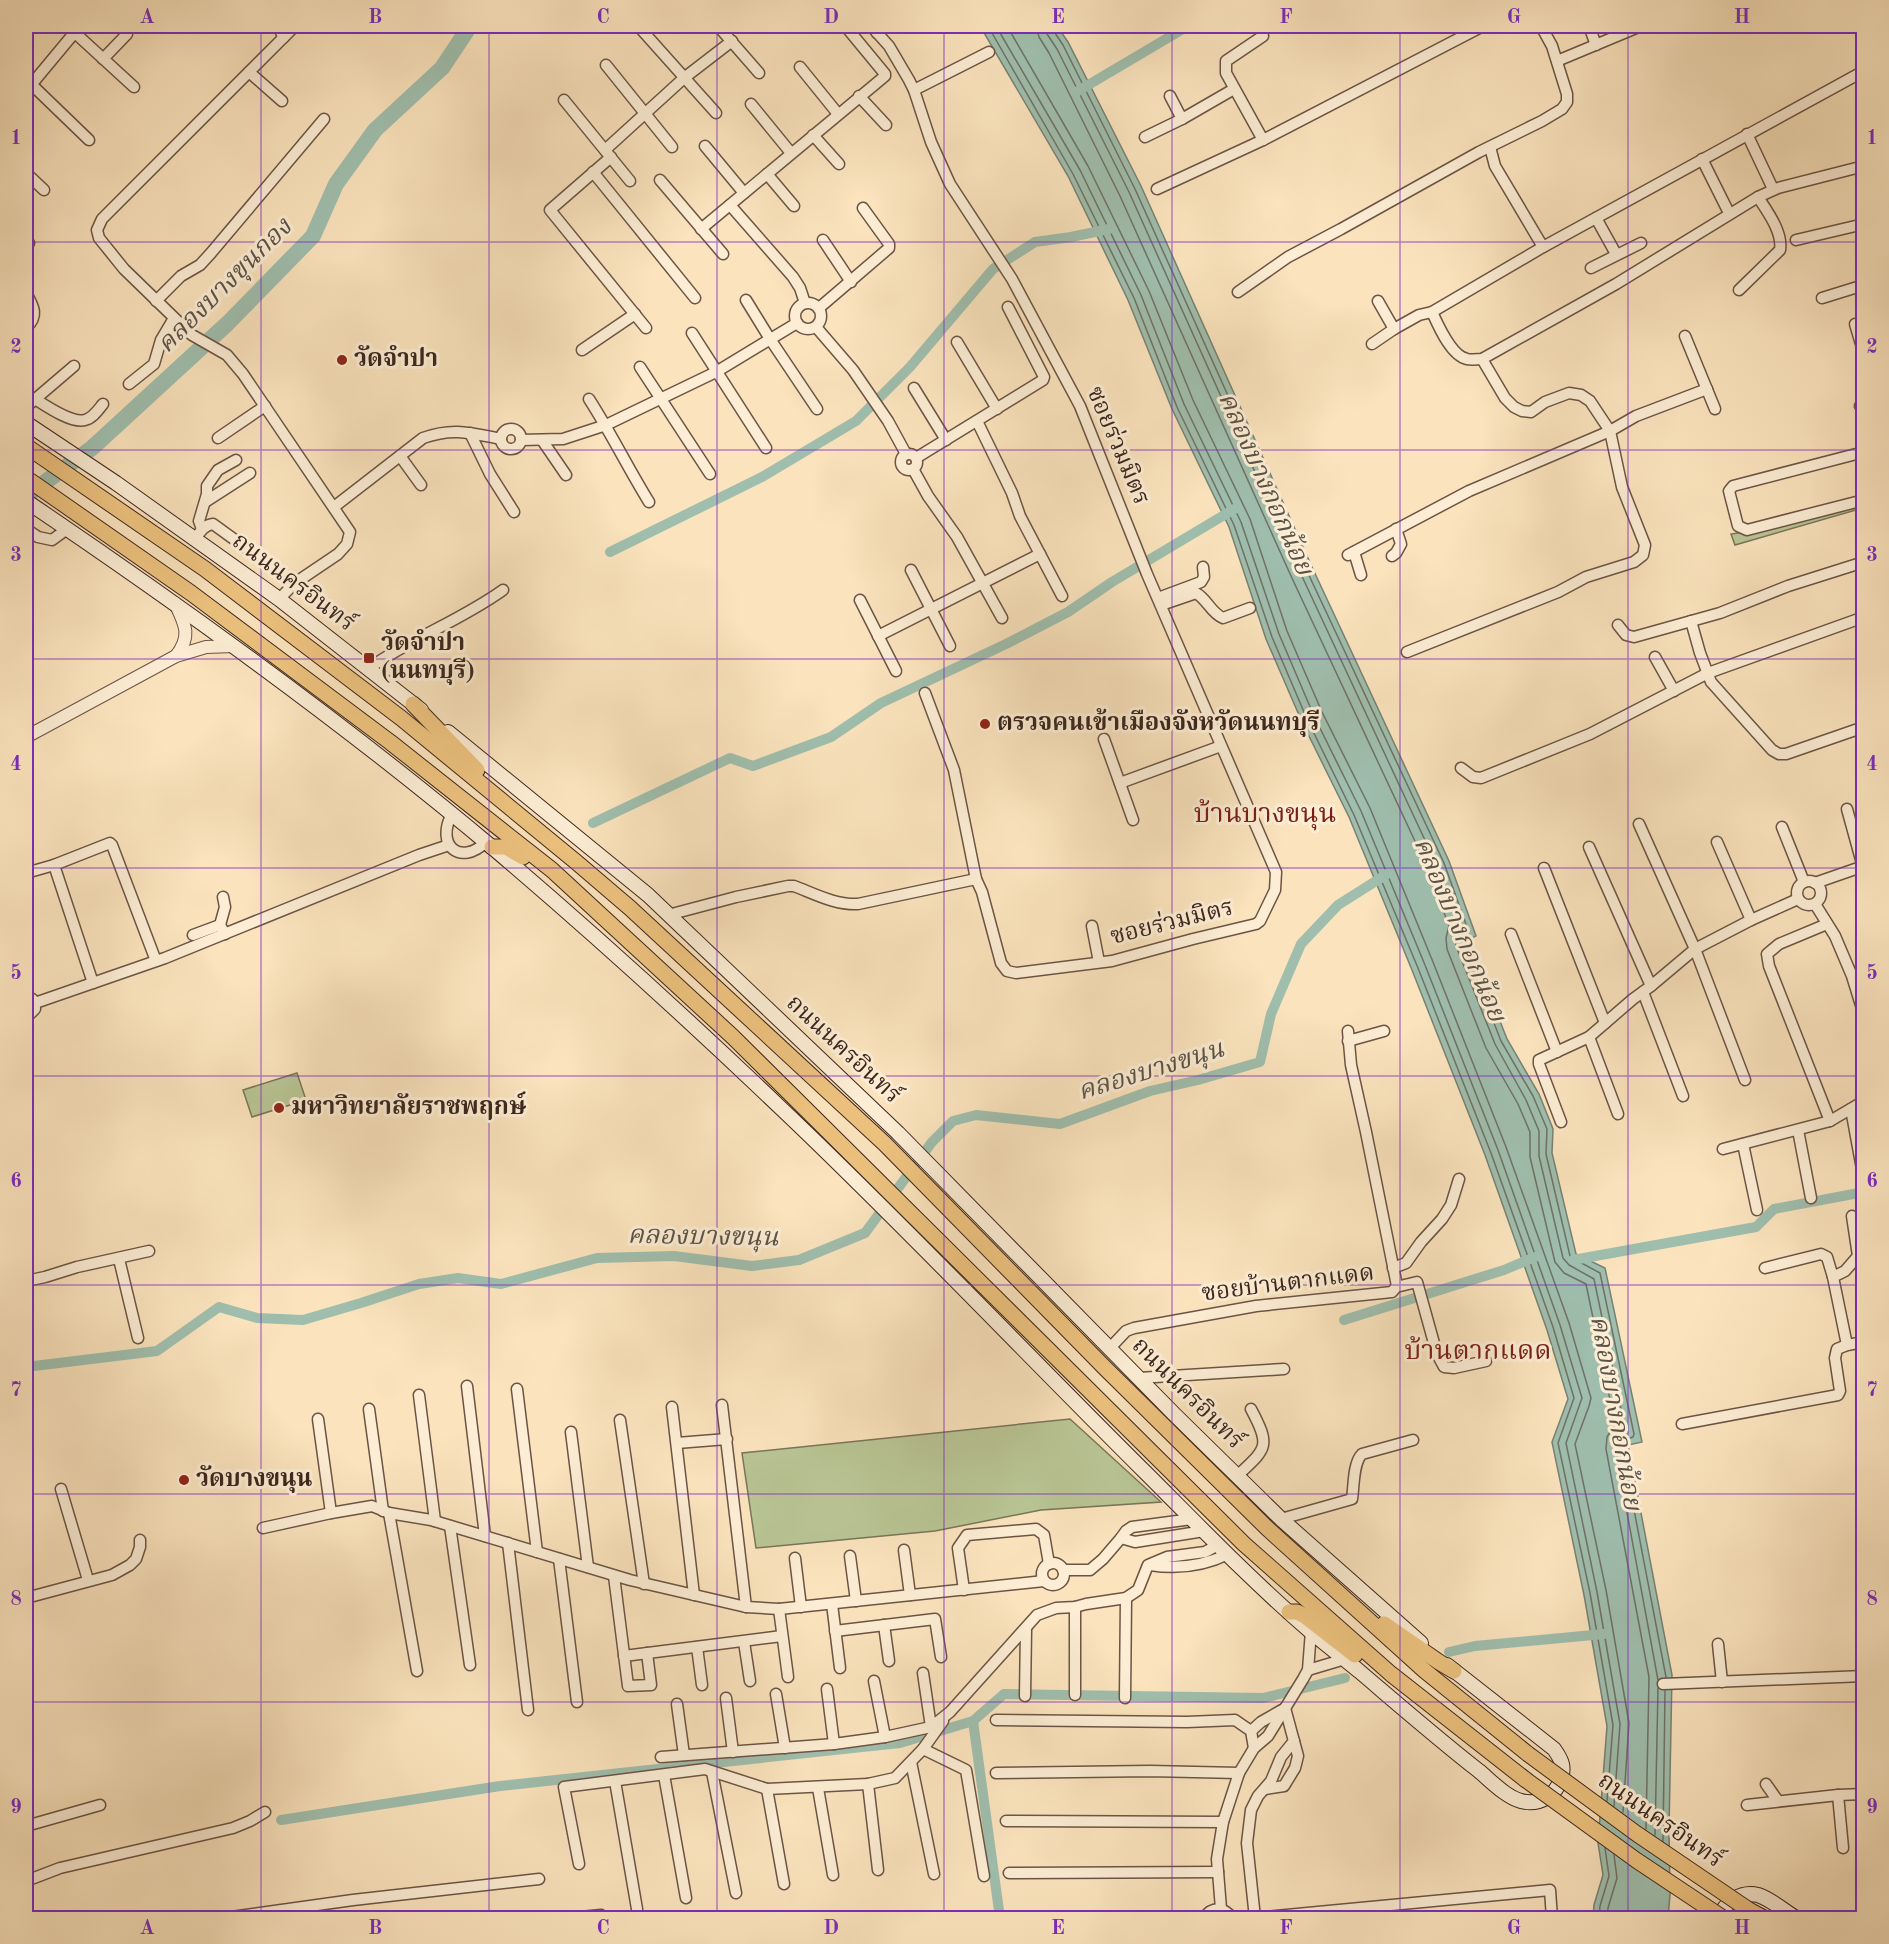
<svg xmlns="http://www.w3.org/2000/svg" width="1889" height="1944" font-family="'Old Standard TT','Noto Serif Thai',serif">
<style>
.green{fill:#b9c595;stroke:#7a7559;stroke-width:1.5}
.water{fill:#9fbead;stroke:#778173;stroke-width:1.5}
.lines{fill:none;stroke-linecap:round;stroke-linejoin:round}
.shore{stroke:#6e7265;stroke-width:1.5}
.canal{stroke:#9fbead;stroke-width:10}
.river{stroke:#9fbead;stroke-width:16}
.minor-casing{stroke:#6c5445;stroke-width:13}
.tertiary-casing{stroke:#6c5445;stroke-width:14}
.secondary-casing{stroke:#3c251d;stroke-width:16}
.primary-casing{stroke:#3c251d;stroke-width:17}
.minor{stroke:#fcedd4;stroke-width:10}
.tertiary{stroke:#fcedd4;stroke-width:12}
.secondary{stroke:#fcedd4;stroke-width:14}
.primary{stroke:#edc27e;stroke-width:15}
.primary-bridge-casing{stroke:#3c251d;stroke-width:17;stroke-linecap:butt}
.primary-bridge{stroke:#edc27e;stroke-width:15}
.grid{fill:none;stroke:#7b2cbf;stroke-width:1.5;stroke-opacity:0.55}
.poi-dot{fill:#8f2418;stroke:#fcedd4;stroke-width:2}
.labels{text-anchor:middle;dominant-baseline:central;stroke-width:6;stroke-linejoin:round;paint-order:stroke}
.poi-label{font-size:24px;font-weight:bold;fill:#3c251d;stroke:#fcedd4;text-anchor:start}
.street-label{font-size:24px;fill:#3c251d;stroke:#fcedd4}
.water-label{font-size:26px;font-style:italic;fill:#5a5348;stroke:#fcedd4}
.quarter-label{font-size:27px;fill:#7a1f14;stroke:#fcedd4}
.neatline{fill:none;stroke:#7b2cbf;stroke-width:2}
.grid-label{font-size:20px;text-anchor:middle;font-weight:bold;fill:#7b2cbf}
</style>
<rect width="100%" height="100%" fill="#fae3bd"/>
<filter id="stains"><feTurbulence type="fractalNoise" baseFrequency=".00333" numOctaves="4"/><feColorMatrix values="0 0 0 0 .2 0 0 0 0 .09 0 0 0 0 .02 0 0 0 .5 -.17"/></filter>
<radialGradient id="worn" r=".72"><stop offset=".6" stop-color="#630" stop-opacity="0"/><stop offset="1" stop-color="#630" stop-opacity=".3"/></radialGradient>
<g class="green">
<path d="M1863,502V508L1735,545L1731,534L1751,531Z"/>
<path d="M297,1073L306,1100L252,1117L243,1090Z"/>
<path d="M1070,1419L1161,1502L1041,1510L935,1531L756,1548L742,1453Z"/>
</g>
<path class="water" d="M980,26H1057L1068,42L1141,186L1312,567L1449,861L1476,936L1468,940L1507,1039L1539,1094L1553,1129L1552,1153L1576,1254L1605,1268L1642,1442L1628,1445L1672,1675L1669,1830L1670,1895L1668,1918H1593L1594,1905L1603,1875L1598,1843L1607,1726L1584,1595L1552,1442L1568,1399L1547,1330L1485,1155L1412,970L1349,817L1302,722L1266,639L1229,527L1172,409L1128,300L1068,176Z"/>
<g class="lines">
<g class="shore">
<path d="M988,26L1073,174L1134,298L1177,407L1234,525L1272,637L1307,719L1354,815L1418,968L1491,1153L1553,1327L1574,1398L1558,1443L1590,1593L1613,1725L1607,1801"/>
<path d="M996,26L1080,170L1141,295L1184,404L1241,522L1279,634L1314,716L1361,811L1425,965L1498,1150L1560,1325L1582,1398L1566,1443L1597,1592L1620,1724L1614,1806"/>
<path d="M1007,26L1088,166L1149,291L1193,400L1250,519L1287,631L1322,712L1370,808L1433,962L1506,1147L1569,1323L1591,1398L1589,1406L1575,1444L1606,1590L1629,1723L1623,1812"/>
<path d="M1036,26L1039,37L1049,53L1120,196L1291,576L1428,869L1449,926L1446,938L1447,949L1486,1048L1518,1104L1530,1132V1157L1555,1262L1564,1273L1586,1284L1615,1424L1607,1437L1606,1449L1649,1677L1646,1829"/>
<path d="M1045,26L1047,34L1057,49L1129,192L1300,572L1437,866L1459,928L1455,938L1456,946L1495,1044L1526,1100L1539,1131V1156L1563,1258L1569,1265L1594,1279L1625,1428L1616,1439L1615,1448L1658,1680"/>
<path d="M1053,26V30L1063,45L1135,189L1306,569L1444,863L1468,930L1463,937V943L1501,1041L1533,1096L1547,1129L1546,1154L1570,1256L1574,1259L1600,1273L1634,1434L1633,1437L1624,1440L1622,1447L1666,1677"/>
<path d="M1655,1835L1658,1688"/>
<path d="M1663,1841L1665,1691"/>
<path d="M1599,1918L1600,1906L1609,1876L1605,1848"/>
<path d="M1607,1918L1608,1908L1617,1878L1614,1855"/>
</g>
<g class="canal">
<path d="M1078,91L1188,26"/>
<path d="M610,552L762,477L856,421L910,367L993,269L1035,242L1071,237L1109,229"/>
<path d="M593,823L730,758L753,766L831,737L881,703L1006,644L1068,612L1112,582L1236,508"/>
<path d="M1573,1260L1756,1227L1774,1209L1864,1192"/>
<path d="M1344,1320L1504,1270L1535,1257"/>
<path d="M26,1367L157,1351L219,1307L257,1318L303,1320L361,1303L419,1284L458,1278L501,1284L597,1258L674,1256L752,1266L799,1260L865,1233L932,1142L953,1121L976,1115L1060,1124L1150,1091L1198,1080L1260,1062L1271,1014L1301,944L1338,905L1387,874"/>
<path d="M1449,1652L1475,1646L1604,1634"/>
<path d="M973,1721L1000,1918"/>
<path d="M281,1820L500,1786L900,1743L973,1721L1004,1694L1263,1698L1345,1678"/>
</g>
<path class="river" d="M26,496L92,448L228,323L313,236L336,184L375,130L442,68L470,26"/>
<defs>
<g id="minor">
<path d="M276,26L280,29L283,38L102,219L97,230L99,238L124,269L192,335L227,355L243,374L350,532L347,544L338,554L295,583L279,599"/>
<path d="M630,26L650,29L653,26"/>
<path d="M718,26L759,73"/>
<path d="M1589,26L1596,45"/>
<path d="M640,28L716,113"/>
<path d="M74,32L134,87"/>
<path d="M877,33L887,26"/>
<path d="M283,38L295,26"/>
<path d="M103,59L127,34"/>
<path d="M1557,61L1641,26"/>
<path d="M606,65L672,147"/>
<path d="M800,67L838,114"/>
<path d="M249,72L282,101"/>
<path d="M31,84L89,140"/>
<path d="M914,90L989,52"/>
<path d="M26,91L80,26"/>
<path d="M859,96L886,125"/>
<path d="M1170,96L1182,119"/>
<path d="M564,100L630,181"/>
<path d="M751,104L791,153"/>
<path d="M1747,134L1773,189"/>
<path d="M813,135L839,164"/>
<path d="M1145,137L1182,119L1234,89"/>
<path d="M1263,140L1226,73V61L1263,36"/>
<path d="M705,146L744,193"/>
<path d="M1490,147L1495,166L1543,247"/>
<path d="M605,150L684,78L732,41"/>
<path d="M611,157L550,210L646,328"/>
<path d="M1702,159L1727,209"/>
<path d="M593,172L695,298"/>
<path d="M26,173L44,190"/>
<path d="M767,174L794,206"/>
<path d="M660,180L723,254"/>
<path d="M1157,189L1263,140L1483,26"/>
<path d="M730,205L793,277L800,288L805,303"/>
<path d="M1596,218L1616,254"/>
<path d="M701,229L885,76V74L847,28"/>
<path d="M823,240L851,282"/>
<path d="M1796,240L1864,224"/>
<path d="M26,245L29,243"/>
<path d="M1591,268L1641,243"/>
<path d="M1739,290L1780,250C1783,232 1767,211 1758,197"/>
<path d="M1238,292L1288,257L1341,229L1479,152L1542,121L1562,109L1567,102V94L1552,46L1541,26"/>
<path d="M26,293C34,307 39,316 26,328"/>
<path d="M1822,298L1864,285"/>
<path d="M746,300L770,339L817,409"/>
<path d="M156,301L181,276L200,265L211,253L324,119"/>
<path d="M1378,301L1394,329L1419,315L1432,312L1543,247L1864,71"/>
<circle cx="808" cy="316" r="13"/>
<path d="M819,308L889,248V244L863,208"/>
<path d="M1432,312C1438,325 1451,356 1467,359C1471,360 1477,359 1482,359L1616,284L1758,197L1778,188L1864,166"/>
<path d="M1855,324L1864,354"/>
<path d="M816,327L853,370L888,421L906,454"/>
<path d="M692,333L766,448"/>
<path d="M1685,336L1715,409"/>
<path d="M957,342L997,409"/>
<path d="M1372,344L1394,329"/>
<path d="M582,350L635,314"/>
<path d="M640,367L710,474"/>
<path d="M129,384L154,364L161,340L174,318"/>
<path d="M914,388L946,440"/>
<path d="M35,399C46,406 72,424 85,420C93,418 98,410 103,404"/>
<path d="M589,399C611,433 628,468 649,502"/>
<path d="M1860,406L1864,405"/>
<path d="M26,407L74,366"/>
<path d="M977,421L1012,493L1020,516L1062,596"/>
<circle cx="511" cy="439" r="10"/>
<path d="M470,433L490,474L514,512"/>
<path d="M218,438L265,406"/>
<path d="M521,440L563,439L606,425L716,372L797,323"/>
<path d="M542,440L566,475"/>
<path d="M1864,452L1733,486L1729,491L1738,526L1747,530L1864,500"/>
<circle cx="909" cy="462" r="8"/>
<path d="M400,456L421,485"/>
<path d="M916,458L1043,380L1044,377L1008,307"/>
<path d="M913,469L928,496L957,537L1002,618"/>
<path d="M205,502L250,473"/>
<path d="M334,507L423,438C453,427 471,433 501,439"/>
<path d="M26,529L38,537L52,540L67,529"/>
<path d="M202,529L199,521L207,494V486L218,470L236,460"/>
<path d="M195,539C200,532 204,525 213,524L264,561"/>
<path d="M1354,552L1361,575"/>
<path d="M1348,555L1469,491L1610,431L1636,416L1707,389"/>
<path d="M1392,556L1396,553L1401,544L1396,529"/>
<path d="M911,570L950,646"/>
<path d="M1158,598L1201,582L1204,577L1203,567"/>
<path d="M860,600L896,671"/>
<path d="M1161,605L1196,593C1207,599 1211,613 1223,618L1250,608"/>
<path d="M1691,621L1700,653L1711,682L1772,750L1779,754H1786L1864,727"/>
<path d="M1618,625L1626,635L1634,637L1720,613L1788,586L1864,562"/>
<path d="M878,636L1040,554"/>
<path d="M1407,652L1558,592L1586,577L1634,562L1643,555L1645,545L1622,487L1610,431L1590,401L1581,395L1569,393L1545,402L1531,412L1522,411L1514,407L1505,398L1482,359"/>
<path d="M1655,657L1674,691"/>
<path d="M368,669C411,638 460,621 503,590"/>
<path d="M925,693L954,770L976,879"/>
<path d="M1104,739L1133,820"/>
<path d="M1461,768L1473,777L1481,778L1590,734L1708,673L1864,617"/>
<path d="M1120,783L1221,746"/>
<path d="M1847,809L1863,867"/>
<path d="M452,814C435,845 460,867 486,842"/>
<path d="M1639,824L1695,949L1745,1080"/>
<path d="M1782,827L1804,882"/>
<path d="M1717,842L1751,920"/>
<path d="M1589,847L1651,986"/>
<path d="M54,865L93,983"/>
<path d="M1544,868L1605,1023"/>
<path d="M26,873L54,865L110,843L112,845L156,961"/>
<circle cx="1809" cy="893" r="12"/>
<path d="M1815,883L1864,866"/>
<path d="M223,897L225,907L220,925L225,934"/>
<path d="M1815,904L1835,936L1852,976L1864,1015"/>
<path d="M668,915L736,897L788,886H794C815,894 835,905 858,904L976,879L982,892L1001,963L1007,971L1016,973L1112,961L1193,939L1256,924L1260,921L1275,890L1276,872L1147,574L1080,406L1012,279L950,184L931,142L914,90L909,80L889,46L871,26"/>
<path d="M1827,924L1779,944L1767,954L1769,966L1830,1121"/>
<path d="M1092,926L1099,962"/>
<path d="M1511,934L1557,1052"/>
<path d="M193,935L220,925"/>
<path d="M1643,992L1683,1096"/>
<path d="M26,998C34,997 35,1002 35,1009L30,1014H26"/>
<path d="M35,1003L165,958L419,855L449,845"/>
<path d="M1589,1037L1618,1114"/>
<path d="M1348,1041L1384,1031"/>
<path d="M1851,1109L1864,1180"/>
<path d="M1561,1122L1539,1064V1060L1589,1037L1633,999L1651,986L1695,949L1751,920L1798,899"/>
<path d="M1798,1130L1811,1198"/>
<path d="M1743,1144L1757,1210"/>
<path d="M1723,1149L1830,1121L1864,1101"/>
<path d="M119,1259L138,1338"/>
<path d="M1393,1268L1406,1263L1421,1242L1442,1219L1451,1205L1459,1179"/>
<path d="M1765,1268L1821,1254L1827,1257L1833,1277"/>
<path d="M26,1281L45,1277L77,1267L149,1251"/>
<path d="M1396,1287L1417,1282L1437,1354L1444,1367L1454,1368L1486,1361"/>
<path d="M1847,1345L1833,1277L1845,1271L1858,1256L1852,1216"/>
<path d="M1110,1348L1126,1331L1134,1328L1256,1306L1392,1292L1397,1286L1366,1132L1351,1065L1348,1031"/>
<path d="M1139,1378L1284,1369"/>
<path d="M467,1386L485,1536"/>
<path d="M517,1389L537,1552"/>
<path d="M419,1395L435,1521"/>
<path d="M722,1405L746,1607"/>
<path d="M672,1407L694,1595"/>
<path d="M369,1409L383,1511"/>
<path d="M318,1419L331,1513"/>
<path d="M620,1420L644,1584"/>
<path d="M1682,1424L1838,1395L1840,1391L1835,1358L1837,1349L1847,1345L1864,1342"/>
<path d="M571,1432L588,1567"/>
<path d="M677,1443L727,1439"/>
<path d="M1237,1476C1267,1448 1271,1447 1251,1409"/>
<path d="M61,1489L88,1580"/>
<path d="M389,1513L417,1671"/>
<path d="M1192,1519L1132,1527L1126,1531L1121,1538L1135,1542L1204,1531"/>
<path d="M1281,1519L1352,1499C1354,1486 1353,1463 1362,1454L1413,1440"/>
<path d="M450,1526L470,1665"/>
<path d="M263,1528L331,1513L372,1506L389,1513L431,1520L630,1580L746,1607L779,1609L1044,1581"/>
<path d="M508,1543L528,1710"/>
<path d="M904,1550L910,1595"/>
<path d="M850,1556L856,1601"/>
<path d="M795,1558L801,1607"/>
<path d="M559,1559L577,1702"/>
<circle cx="1053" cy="1574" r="11"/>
<path d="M1150,1565C1176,1569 1204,1566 1228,1554"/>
<path d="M1063,1570H1090L1103,1559L1121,1538"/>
<path d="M614,1576L628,1686L651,1685L647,1653"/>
<path d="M964,1590L958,1548L967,1535L1036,1529L1044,1535L1049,1564"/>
<path d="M26,1598L112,1575L130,1565L136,1559L140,1547V1540"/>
<path d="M832,1604L840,1668"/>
<path d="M1075,1607V1695"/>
<path d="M779,1609L788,1677"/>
<path d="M884,1625L889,1661"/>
<path d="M835,1631L935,1619L941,1657"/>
<path d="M744,1642L750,1681"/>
<path d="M1718,1644L1722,1682"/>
<path d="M697,1647L702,1685"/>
<path d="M624,1656L782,1636"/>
<path d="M1308,1670L1345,1659"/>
<path d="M923,1673L931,1727"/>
<path d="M874,1681L885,1737"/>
<path d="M1663,1684L1864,1676"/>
<path d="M827,1689L834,1744"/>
<path d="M776,1694L785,1748"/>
<path d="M1025,1696L1026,1629"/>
<path d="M726,1698L733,1752"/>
<path d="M1125,1698L1126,1598"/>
<path d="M677,1704L684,1755"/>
<path d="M996,1720L1187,1722L1235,1720L1251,1731L1254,1748"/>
<path d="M1251,1731L1261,1722L1282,1710"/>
<path d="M923,1749L966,1770L984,1876"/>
<path d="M661,1757L834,1744L885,1737L931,1727L950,1712L1037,1615L1056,1608L1075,1607L1086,1604L1126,1598L1138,1590L1148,1565L1167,1557L1205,1552L1218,1545"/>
<path d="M911,1762L934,1874"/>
<path d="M712,1772L736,1893"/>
<path d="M996,1773L1150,1771L1239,1773"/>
<path d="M664,1775L686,1898"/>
<path d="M615,1781L637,1909"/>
<path d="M868,1784L878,1870"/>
<path d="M1766,1784L1778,1801"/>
<path d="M818,1788L833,1875"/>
<path d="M767,1789L784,1884"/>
<path d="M1265,1789L1284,1786L1295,1768L1298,1756L1285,1708"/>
<path d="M1838,1795L1843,1848"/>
<path d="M1747,1805L1838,1795L1864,1794"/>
<path d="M1006,1821L1223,1822"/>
<path d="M26,1826L100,1805"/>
<path d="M579,1864L564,1787L705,1769L767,1789L868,1784L895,1778L923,1749L943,1721"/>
<path d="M1009,1873L1218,1872"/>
<path d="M26,1881L60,1868L233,1828L250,1821L265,1812"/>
<path d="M1221,1909L1217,1859L1223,1822L1239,1773L1254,1748L1268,1736L1303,1679L1308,1670L1311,1631"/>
<path d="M224,1918L353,1900L539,1879"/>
<path d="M570,1918L601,1915"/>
<path d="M1204,1918C1212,1906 1225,1907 1232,1918"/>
<path d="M1255,1918L1550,1890L1552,1918"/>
<path d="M1255,1918L1247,1843L1251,1810L1258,1796L1271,1781L1281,1757L1294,1741"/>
</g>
<g id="tertiary">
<path d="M175,603C185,624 192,636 176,656"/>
<path d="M26,737L176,656L206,647L234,646"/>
</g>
<g id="secondary">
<path d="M26,423L116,483L279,599L421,710"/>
<path d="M26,501C186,609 344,723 493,848C593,933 691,1022 786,1113C909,1230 1026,1354 1146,1473C1200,1527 1253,1582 1311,1632C1327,1645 1343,1658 1359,1671C1399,1705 1438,1739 1479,1771C1491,1781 1506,1797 1521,1801C1539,1806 1557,1795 1561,1778C1565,1766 1561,1759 1554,1749L1447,1665"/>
<path d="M448,732L648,895L898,1133L1174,1414L1281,1519L1421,1643"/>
<path d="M1720,1918C1724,1902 1741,1891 1758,1895C1771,1899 1784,1911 1796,1918"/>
</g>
<g id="primary">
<path d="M26,446L205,569L401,718L575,861L630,908L885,1144L1105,1368L1268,1529L1425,1671L1528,1754"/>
<path d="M26,478L191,593L390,742L552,870L733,1037L1244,1544L1391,1674L1526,1780"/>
<path d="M413,704L477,770"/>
<path d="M492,847H506L523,857"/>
<path d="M1289,1612H1297L1305,1616L1355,1655"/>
<path d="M1384,1624L1439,1662L1454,1671"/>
<path d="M1749,1910L1764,1918"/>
</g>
</defs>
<use href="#minor" class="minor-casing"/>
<use href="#tertiary" class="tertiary-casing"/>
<use href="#secondary" class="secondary-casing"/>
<use href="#primary" class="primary-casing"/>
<use href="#minor" class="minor"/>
<use href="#tertiary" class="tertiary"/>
<use href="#secondary" class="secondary"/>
<use href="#primary" class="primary"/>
<defs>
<g id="primary-bridge">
<path d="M1528,1754L1637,1834L1749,1910"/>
<path d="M1526,1780L1636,1860L1723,1918"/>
</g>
</defs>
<use href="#primary-bridge" class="primary-bridge-casing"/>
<use href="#primary-bridge" class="primary-bridge"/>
</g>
<path class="grid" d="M261,26V1918M489,26V1918M717,26V1918M944,26V1918M1172,26V1918M1400,26V1918M1628,26V1918M26,242H1864M26,450H1864M26,659H1864M26,868H1864M26,1076H1864M26,1285H1864M26,1494H1864M26,1702H1864"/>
<g class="poi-dot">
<circle cx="342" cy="360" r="6"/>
<rect x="363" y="652" width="12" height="12" rx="3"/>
<circle cx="985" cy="724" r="6"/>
<circle cx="279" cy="1108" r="6"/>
<circle cx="184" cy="1480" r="6"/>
</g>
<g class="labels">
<g class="poi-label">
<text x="354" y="360">วัดจําปา</text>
<text x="381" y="644">วัดจำปา<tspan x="381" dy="28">(นนทบุรี)</tspan></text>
<text x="997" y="724">ตรวจคนเข้าเมืองจังหวัดนนทบุรี</text>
<text x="291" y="1108">มหาวิทยาลัยราชพฤกษ์</text>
<text x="196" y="1480">วัดบางขนุน</text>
</g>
<g class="street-label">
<text transform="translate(1117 446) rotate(67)">ซอยร่วมมิตร</text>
<text transform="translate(293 583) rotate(37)">ถนนนครอินทร์</text>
<text transform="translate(1172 923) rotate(-14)">ซอยร่วมมิตร</text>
<text transform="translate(843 1050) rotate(43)">ถนนนครอินทร์</text>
<text transform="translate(1288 1284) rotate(-7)">ซอยบ้านตากแดด</text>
<text transform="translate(1187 1394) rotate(45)">ถนนนครอินทร์</text>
<text transform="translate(1660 1821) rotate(35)">ถนนนครอินทร์</text>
</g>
<g class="water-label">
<text transform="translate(225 286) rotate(-45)">คลองบางขุนกอง</text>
<text transform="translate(1265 484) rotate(66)">คลองบางกอกน้อย</text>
<text transform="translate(1459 930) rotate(67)">คลองบางกอกน้อย</text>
<text transform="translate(1151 1071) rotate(-17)">คลองบางขนุน</text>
<text transform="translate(703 1237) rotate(1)">คลองบางขนุน</text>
<text transform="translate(1615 1413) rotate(80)">คลองบางกอกน้อย</text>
</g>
<g class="quarter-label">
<text x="1265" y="814">บ้านบางขนุน</text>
<text x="1478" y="1351">บ้านตากแดด</text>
</g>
</g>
<rect width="1889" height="1944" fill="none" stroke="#fae3bd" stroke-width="66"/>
<rect x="33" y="33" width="1823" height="1878" class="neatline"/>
<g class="grid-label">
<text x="147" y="23">A</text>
<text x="375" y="23">B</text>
<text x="603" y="23">C</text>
<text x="831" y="23">D</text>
<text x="1058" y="23">E</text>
<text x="1286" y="23">F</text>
<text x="1514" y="23">G</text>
<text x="1742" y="23">H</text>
<text x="16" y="144">1</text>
<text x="1872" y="144">1</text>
<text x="16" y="353">2</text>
<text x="1872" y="353">2</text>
<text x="16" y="561">3</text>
<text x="1872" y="561">3</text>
<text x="16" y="770">4</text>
<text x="1872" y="770">4</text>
<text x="16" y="979">5</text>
<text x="1872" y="979">5</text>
<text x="16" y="1187">6</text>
<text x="1872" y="1187">6</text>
<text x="16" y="1396">7</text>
<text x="1872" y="1396">7</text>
<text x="16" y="1605">8</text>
<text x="1872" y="1605">8</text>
<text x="16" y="1813">9</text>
<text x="1872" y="1813">9</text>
<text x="147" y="1934">A</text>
<text x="375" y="1934">B</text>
<text x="603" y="1934">C</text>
<text x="831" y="1934">D</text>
<text x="1058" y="1934">E</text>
<text x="1286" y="1934">F</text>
<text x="1514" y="1934">G</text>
<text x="1742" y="1934">H</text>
</g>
<rect width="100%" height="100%" filter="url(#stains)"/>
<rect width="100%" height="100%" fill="url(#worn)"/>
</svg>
